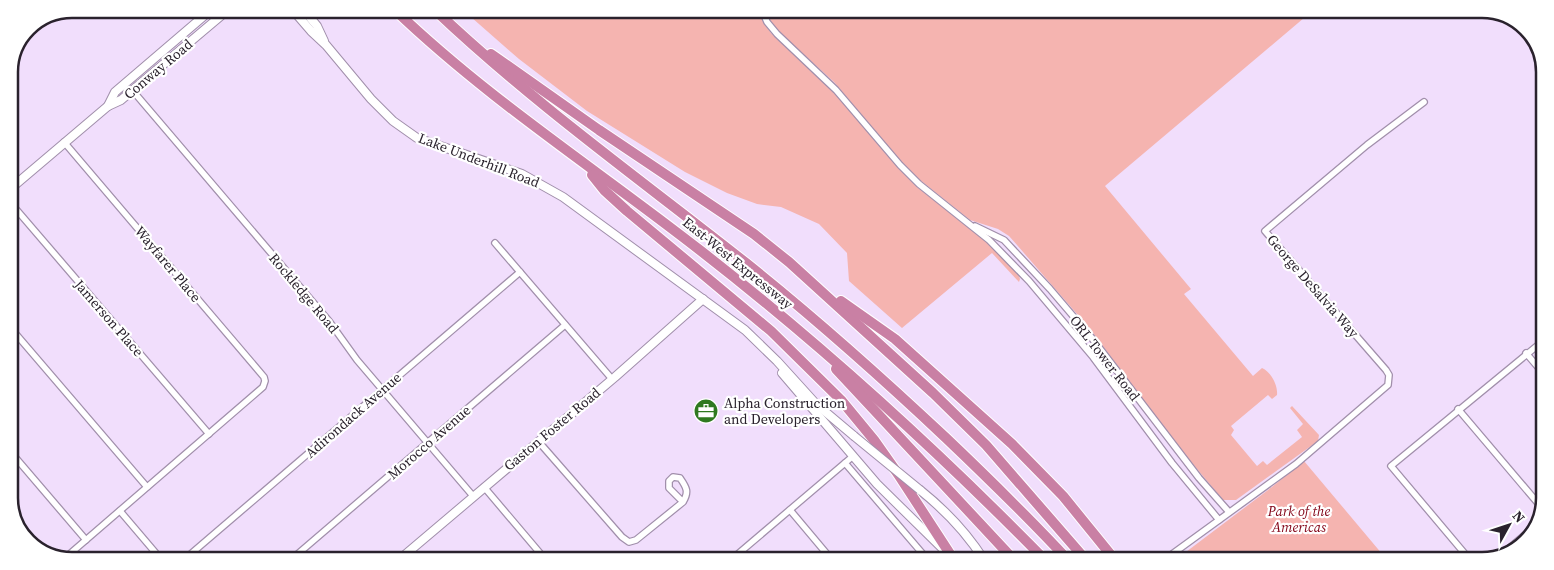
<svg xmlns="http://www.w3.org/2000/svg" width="1554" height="570" font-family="'Source Serif 4',serif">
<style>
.green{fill:#f5b4b0}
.water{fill:#4b9fdf;stroke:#417aaa}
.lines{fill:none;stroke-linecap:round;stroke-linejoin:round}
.street-casing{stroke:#a18fab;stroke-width:8}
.secondary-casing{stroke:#a18fab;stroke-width:10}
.highway-casing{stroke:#fff;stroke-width:12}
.street{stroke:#fff;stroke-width:5.5}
.secondary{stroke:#fff;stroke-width:8}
.highway{stroke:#c980a4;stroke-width:10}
.secondary-bridge-casing{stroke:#a18fab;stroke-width:10;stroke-linecap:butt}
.secondary-bridge{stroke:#fff;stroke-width:8}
.labels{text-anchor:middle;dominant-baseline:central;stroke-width:4.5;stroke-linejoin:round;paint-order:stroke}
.street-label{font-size:14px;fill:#2a222d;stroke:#fff}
.poi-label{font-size:14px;fill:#2a222d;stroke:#fff;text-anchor:start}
.park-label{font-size:14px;font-style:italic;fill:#810014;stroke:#fff}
.rim{fill:none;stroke:#2a222d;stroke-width:2.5}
</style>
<rect width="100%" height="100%" fill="#f1defc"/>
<g class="green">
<path d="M463,10H759L763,22L771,33L832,90L894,163L917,187L993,247L1018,273L1020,279L1019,282L992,253L902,328L849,281L847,253L819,224L781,207L757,204L727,193L685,172L587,111L519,59Z"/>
<path d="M766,10L1311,12L1105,186L1191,289L1184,294L1253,376L1262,368C1271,372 1278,385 1277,395L1272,399L1268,395L1231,426L1234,430L1231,435L1257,466L1263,461L1267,465L1302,437L1297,430L1303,424L1290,408L1292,406L1319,435L1318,441L1236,500H1223L1176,444L1090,329L1017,245L1009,236L998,229L970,220L920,180L903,164L834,82L778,31L770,20Z"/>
<path d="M1304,461L1388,561H1174L1268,490Z"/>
</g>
<path class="water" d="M1336,553L1345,554L1352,561H1328Z"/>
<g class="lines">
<defs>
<g id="street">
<path d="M762,10L767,22L777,34L836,90L900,165L919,184L989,240L1029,281L1093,357L1172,463L1219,520"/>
<path d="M133,91L329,321L357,360L473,496"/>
<path d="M64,142L264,377L265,381L263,387L65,558"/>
<path d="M9,201L209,434"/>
<path d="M975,226L1004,240L1050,289L1091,337L1199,478L1229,512"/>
<path d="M495,243L612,379"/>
<path d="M9,326L147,487"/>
<path d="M1526,353L1543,373"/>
<path d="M1458,409L1542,508"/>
<path d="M538,441L622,537L629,542L636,540L683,502C689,492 687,488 680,478L673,477L669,481V488L683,502"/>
<path d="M9,450L86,540"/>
<path d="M845,463L928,560"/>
<path d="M484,487L545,559"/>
<path d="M790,510L832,560"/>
<path d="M120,511L160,558"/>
<path d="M1501,555L1539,523"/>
<path d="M186,558L520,272"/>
<path d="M293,558L565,325"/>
<path d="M732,559L852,457"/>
<path d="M1164,560L1296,464L1388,385L1389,375L1386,370L1265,231L1367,145L1424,102"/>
<path d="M1471,561L1391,466L1543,341"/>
</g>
<g id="secondary">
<path d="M292,9L311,31L326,45L371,99L393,121L417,138L522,174L563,197L745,330L777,361L816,404L854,436"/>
<path d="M303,9L317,26L324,41"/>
<path d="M108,106L115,92L212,9"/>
<path d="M9,190L108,106L121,100L229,9"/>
<path d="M782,373L877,484L943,549"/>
<path d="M920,490C945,510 967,533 984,560"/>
<path d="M400,559L615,377L703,299"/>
</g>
<g id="highway">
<path d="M395,10C489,100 599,171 701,251C823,346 937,450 1045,560"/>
<path d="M435,10C532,102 641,180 746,263C815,318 881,377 946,438C988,478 1029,518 1068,560"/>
<path d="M491,54L599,130L754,234L789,262L933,393L986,445L1086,560"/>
<path d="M592,175L604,190L627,211L771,331L841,400L874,440L898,474L954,560"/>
<path d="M841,301L895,339L1012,444L1063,496L1115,560"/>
<path d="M836,369L1014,560"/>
</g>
</defs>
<use href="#street" class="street-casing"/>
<use href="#secondary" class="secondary-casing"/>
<use href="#highway" class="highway-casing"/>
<use href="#street" class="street"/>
<use href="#secondary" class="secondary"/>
<use href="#highway" class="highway"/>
<defs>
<path id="secondary-bridge" d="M854,436L920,490"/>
</defs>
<use href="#secondary-bridge" class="secondary-bridge-casing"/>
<use href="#secondary-bridge" class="secondary-bridge"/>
</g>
<defs>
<symbol id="office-disc" viewBox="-11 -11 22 22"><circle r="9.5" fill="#2f7920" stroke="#fff"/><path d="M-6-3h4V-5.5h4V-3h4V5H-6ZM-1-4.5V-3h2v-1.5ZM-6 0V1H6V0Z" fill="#fff"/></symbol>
</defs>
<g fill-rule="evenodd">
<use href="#office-disc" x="692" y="397" width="28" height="28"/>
</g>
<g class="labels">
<g class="street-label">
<text transform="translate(158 69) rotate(-40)">Conway Road</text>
<text transform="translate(479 160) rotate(21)">Lake Underhill Road</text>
<text transform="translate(738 263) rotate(39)">East-West Expressway</text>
<text transform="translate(168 264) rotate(50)">Wayfarer Place</text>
<text transform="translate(1313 286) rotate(49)">George DeSalvia Way</text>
<text transform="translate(304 293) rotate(50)">Rockledge Road</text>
<text transform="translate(109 318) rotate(49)">Jamerson Place</text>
<text transform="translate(1105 358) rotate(52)">ORL Tower Road</text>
<text transform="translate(353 415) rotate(-41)">Adirondack Avenue</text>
<text transform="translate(552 429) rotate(-40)">Gaston Foster Road</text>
<text transform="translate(429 442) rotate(-41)">Morocco Avenue</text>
</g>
<g class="poi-label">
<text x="724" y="403">Alpha Construction<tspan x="724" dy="16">and Developers</tspan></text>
</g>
<g class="park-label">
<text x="1299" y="511">Park of the<tspan x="1299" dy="16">Americas</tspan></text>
</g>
</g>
<path d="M0 0H1554V570H0ZM72 18H1482A54 54 0 0 1 1536 72V498A54 54 0 0 1 1482 552H72A54 54 0 0 1 18 498V72A54 54 0 0 1 72 18Z" fill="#fff" fill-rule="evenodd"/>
<path class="rim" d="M72 18H1482A54 54 0 0 1 1536 72V498A54 54 0 0 1 1482 552H72A54 54 0 0 1 18 498V72A54 54 0 0 1 72 18Z"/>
<g transform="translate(1509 525) rotate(50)" stroke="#ffffff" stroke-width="4" paint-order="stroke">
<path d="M0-4L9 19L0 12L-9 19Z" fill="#2a222d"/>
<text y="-8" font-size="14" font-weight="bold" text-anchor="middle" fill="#2a222d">N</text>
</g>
</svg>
